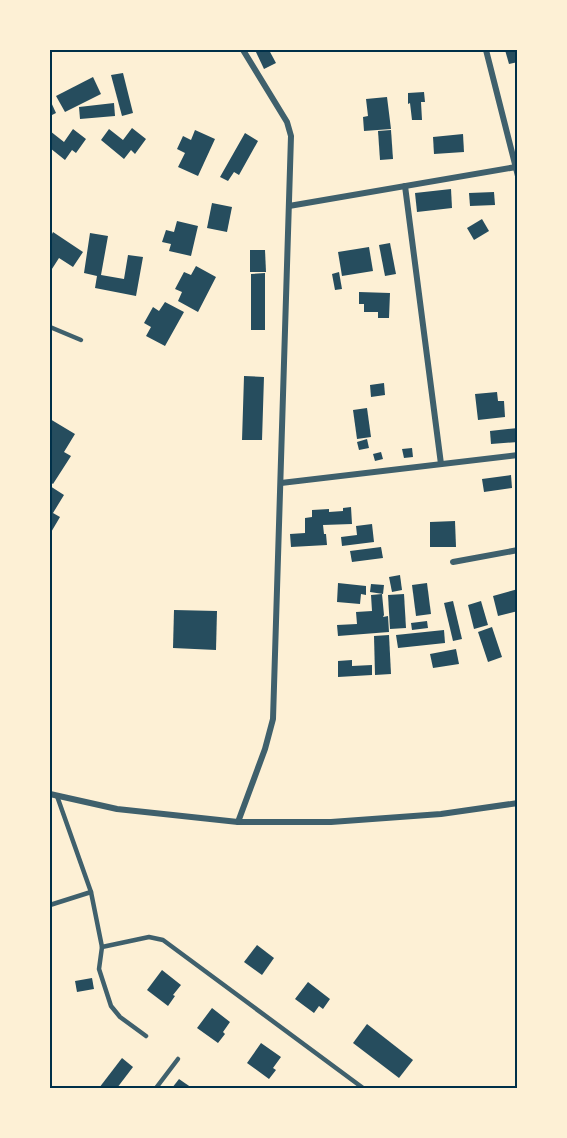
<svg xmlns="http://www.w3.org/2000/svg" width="567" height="1138" font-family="'Source Sans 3',sans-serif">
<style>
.building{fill:#264d5e}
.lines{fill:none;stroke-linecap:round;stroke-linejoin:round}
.service{stroke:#3f606c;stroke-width:4.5}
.minor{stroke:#3f606c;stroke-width:6}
.neatline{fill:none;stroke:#003049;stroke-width:2}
</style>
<rect width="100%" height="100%" fill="#fdf0d5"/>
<g class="building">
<path d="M255,50H269L276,63L264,69Z"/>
<path d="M505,50H515L518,62L509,64Z"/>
<path d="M123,73L133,113L122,116L111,75Z"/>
<path d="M93,77L101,94L65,112L56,96Z"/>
<path d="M424,92L425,102H421L422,120H412L410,103L408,104V93Z"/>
<path d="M387,97L391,129L364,131L363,117L368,116L366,99Z"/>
<path d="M50,100L56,113L50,116Z"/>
<path d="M114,103L115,116L80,119L79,107Z"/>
<path d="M132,128L146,139L135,154L131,150L124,159L101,140L109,129L123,140Z"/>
<path d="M73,129L86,139L76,153L72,150L65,160L50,148V131L64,142Z"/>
<path d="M195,130L215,139L198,176L178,167L185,153L177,149L183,136L191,140Z"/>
<path d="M391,130L393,159L380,160L378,131Z"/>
<path d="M245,133L258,141L239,175L234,172L228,181L220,177Z"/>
<path d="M463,134L464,152L434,154L433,137Z"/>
<path d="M451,189L452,208L417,212L415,193Z"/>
<path d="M494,192L495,205L470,206L469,193Z"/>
<path d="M212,203L232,207L227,232L207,228Z"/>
<path d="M482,219L489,231L474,240L467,228Z"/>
<path d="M177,221L198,226L191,256L169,251L171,244L162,242L166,230L174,232Z"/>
<path d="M53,232L83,252L73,267L59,258L50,272V238Z"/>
<path d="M90,233L108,236L101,275L124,279L128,255L143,257L136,296L95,288L97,276L84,273Z"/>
<path d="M390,243L396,274L385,276L379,245Z"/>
<path d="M369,247L373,271L342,276L338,252Z"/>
<path d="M250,250H265L266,272H250Z"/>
<path d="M196,266L216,277L198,312L178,301L182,292L175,289L184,272L191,275Z"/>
<path d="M339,272L342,289L335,290L332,274Z"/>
<path d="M265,273V330H251V274Z"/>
<path d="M359,292L390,293L389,318H378V312H364V304H359Z"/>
<path d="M165,302L184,312L165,346L146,336L151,327L144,323L153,307L159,311Z"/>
<path d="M244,376L264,377L262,440H242Z"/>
<path d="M384,383L385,395L371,397L370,385Z"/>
<path d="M497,392L498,401H504L505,417L478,420L475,394Z"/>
<path d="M367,408L371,437L357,439L353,410Z"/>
<path d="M50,419L75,434L64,452L71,456L53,484L50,482Z"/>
<path d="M518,428V442L491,444L490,431Z"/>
<path d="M367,439L369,448L359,450L357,442Z"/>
<path d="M412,448L413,457L404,458L402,449Z"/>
<path d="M381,452L383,459L375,461L373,454Z"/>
<path d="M511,475L512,488L484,492L482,479Z"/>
<path d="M50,486L64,495L53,513L60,517L50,534Z"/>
<path d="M351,507L352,524L323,525L324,534H326L327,545L291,547L290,534L305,533V518L312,517V510L329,509V512L343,511V508Z"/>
<path d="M455,521L456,547H430V522Z"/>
<path d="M372,524L374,542L342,546L341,537L357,535L356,526Z"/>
<path d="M381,547L383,558L352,562L350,551Z"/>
<path d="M400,575L402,590L392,592L389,577Z"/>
<path d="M338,583L366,586V595L361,594L360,604L337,602Z"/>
<path d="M427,583L431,614L416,616L412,585Z"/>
<path d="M371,584L384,585L383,594L370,592Z"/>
<path d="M518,589V611L498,616L493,596Z"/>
<path d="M382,594L384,615L383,617L388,616L389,632L338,636L337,625L357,624L356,612L372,611L371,595Z"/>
<path d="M404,594L406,628L390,629L388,595Z"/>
<path d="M453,601L462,639L453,641L444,603Z"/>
<path d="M481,601L488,625L474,629L468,605Z"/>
<path d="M174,610L217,611L216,650L173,648Z"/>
<path d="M427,621L428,628L412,630L411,623Z"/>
<path d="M492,627L502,657L488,662L478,632Z"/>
<path d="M444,630L445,643L398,648L396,635Z"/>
<path d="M389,635L391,674L375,675L374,636Z"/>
<path d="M456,649L459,664L433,668L430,654Z"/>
<path d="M352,660V666L372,665V675L338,677V661Z"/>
<path d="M257,945L274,958L262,975L244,962Z"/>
<path d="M162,970L181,985L173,995L175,996L168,1006L147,990Z"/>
<path d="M92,978L94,989L77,992L75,981Z"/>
<path d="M308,982L330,999L323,1009L319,1006L314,1013L295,999Z"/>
<path d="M212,1008L230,1022L223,1032L225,1034L218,1043L197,1028Z"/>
<path d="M367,1024L413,1060L399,1078L353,1043Z"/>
<path d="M261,1043L281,1057L273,1068L276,1070L269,1079L247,1063Z"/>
<path d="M122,1058L133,1067L117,1088H99Z"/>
<path d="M179,1079L192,1088H172Z"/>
</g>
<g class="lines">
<g class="service">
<path d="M50,327L81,340"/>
<path d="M57,796L91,892L102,947L99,969L111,1006L120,1017L146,1036"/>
<path d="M50,905L91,892"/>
<path d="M102,947L149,937L163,940L363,1088"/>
<path d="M156,1088L178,1059"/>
</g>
<g class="minor">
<path d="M486,50L518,176"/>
<path d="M405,186L441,464"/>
<path d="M289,206L516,167"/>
<path d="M281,483L518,455"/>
<path d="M453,562L518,550"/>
<path d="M50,794L117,809L238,822H331L441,814L518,803"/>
<path d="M238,822L265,749L273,719L291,136L287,122L243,50"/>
</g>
</g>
<rect width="567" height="1138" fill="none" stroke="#fdf0d5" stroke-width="102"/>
<rect x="51" y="51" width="465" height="1036" class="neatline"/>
</svg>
